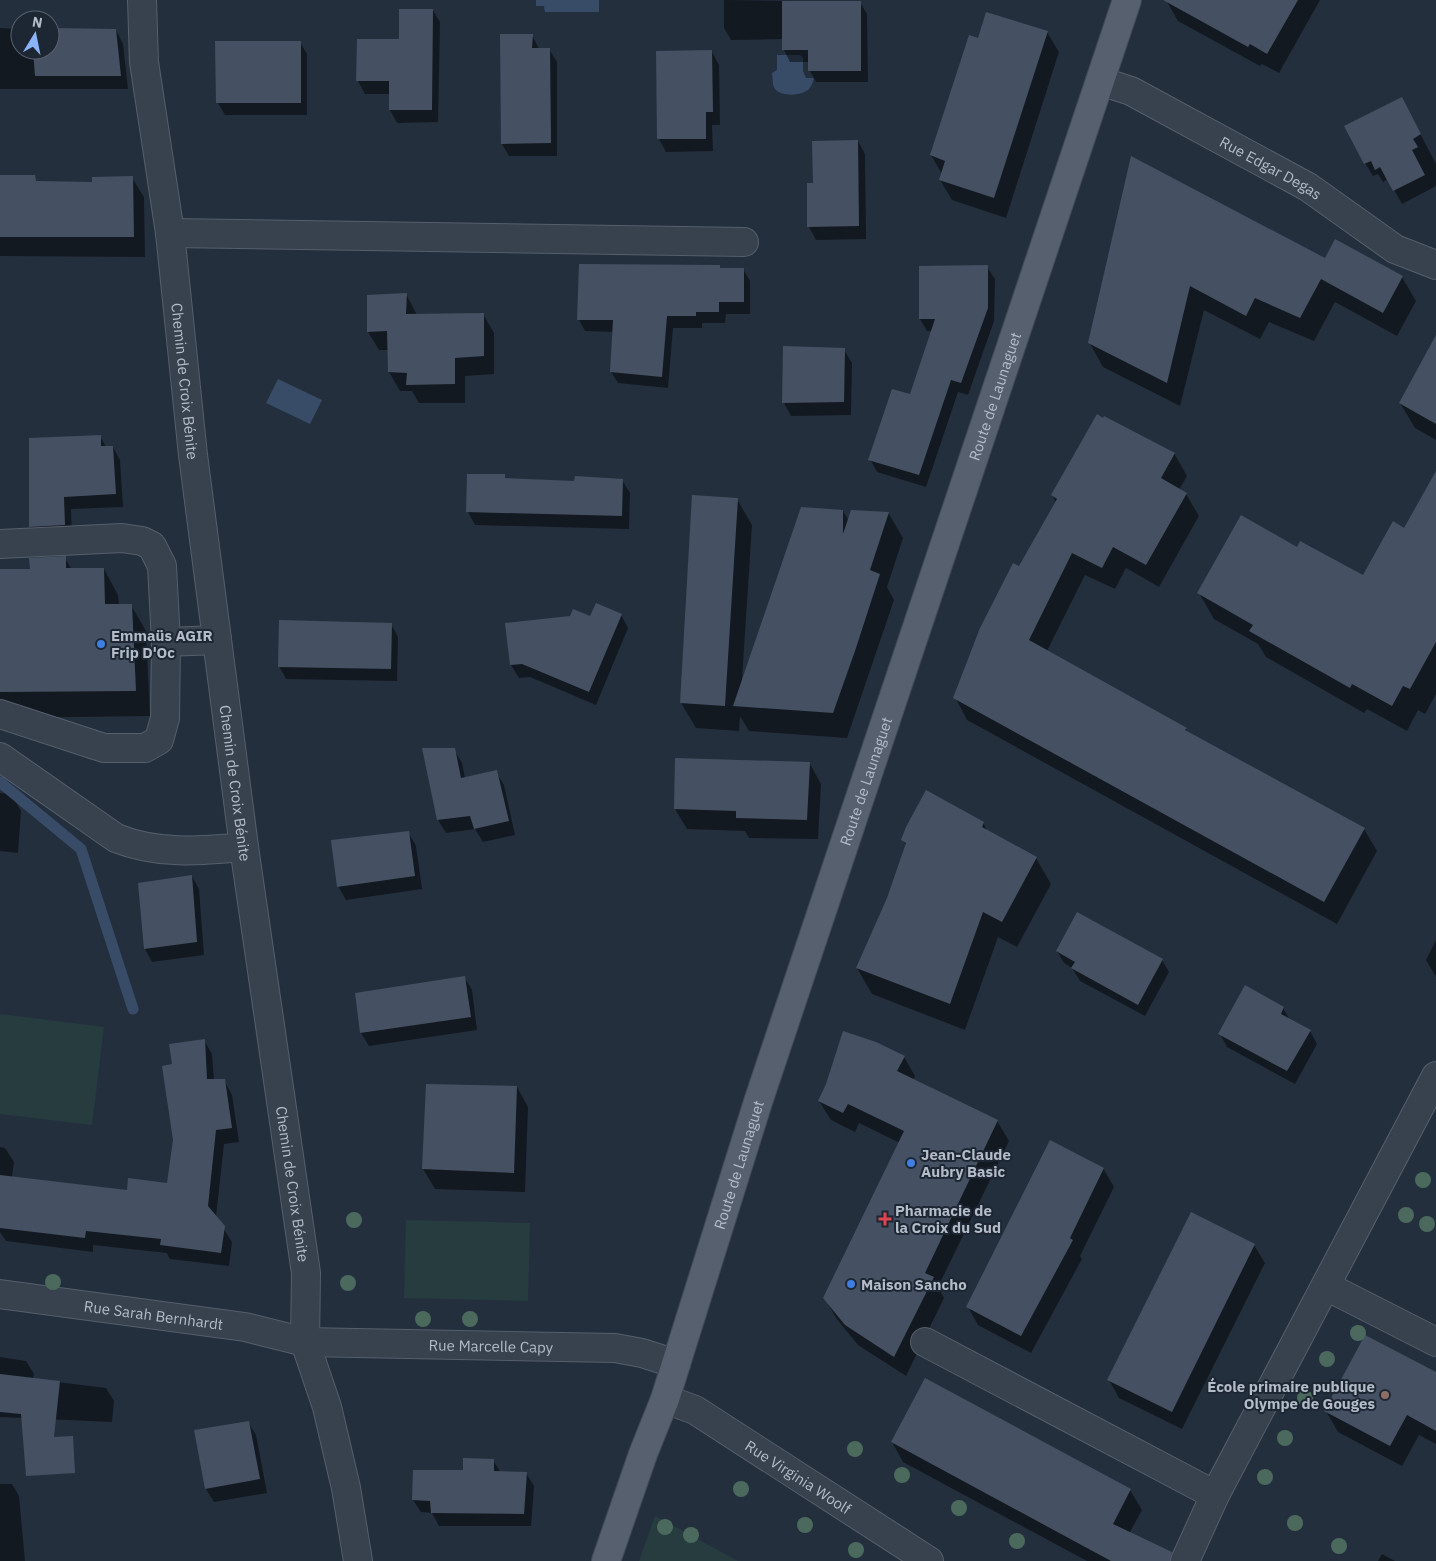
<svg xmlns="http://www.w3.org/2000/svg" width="1436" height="1561" font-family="'IBM Plex Sans',sans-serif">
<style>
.green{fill:#263c3f}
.water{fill:#394c67}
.shadow{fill:#0007}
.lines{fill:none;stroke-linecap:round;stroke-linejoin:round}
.stream{stroke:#394c67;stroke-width:11}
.building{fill:#455162}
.minor-casing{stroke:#565f6c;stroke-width:30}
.major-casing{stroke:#414a57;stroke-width:30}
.minor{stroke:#38414e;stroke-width:28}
.major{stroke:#56606e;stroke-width:28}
.tree{fill:#4b6a5d}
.shop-dot{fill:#3f7fe0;stroke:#1d2633;stroke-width:2}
.health-dot{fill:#e0444e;stroke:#1d2633;stroke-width:2}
.education-dot{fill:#8d6e63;stroke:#1d2633;stroke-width:2}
.labels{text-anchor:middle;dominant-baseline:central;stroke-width:4;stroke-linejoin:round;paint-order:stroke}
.street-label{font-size:15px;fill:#b4bcc9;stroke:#1d2633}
.poi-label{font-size:15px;font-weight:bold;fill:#b4bcc9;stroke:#1d2633;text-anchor:start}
</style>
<rect width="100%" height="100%" fill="#242f3e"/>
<g class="green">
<path d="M0,1014L104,1027L92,1125L0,1114Z"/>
<path d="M406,1220L530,1223L528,1301L404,1298Z"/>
<path d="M655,1516L738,1561H639Z"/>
</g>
<g class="water">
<path d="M536,0H599V12H545L544,6H536Z"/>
<path d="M777,55H800L803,58V71L806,78H814C813,82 811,87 809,89C802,96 781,97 775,89C772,85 773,78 772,73L777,70Z"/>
<path d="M278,379L322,400L310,424L266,403Z"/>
</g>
<g class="shadow">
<path d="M724,0L860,2L867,14L868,82H816L810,71L809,62H790L784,50V39L731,40L724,28Z"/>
<path d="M1166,0H1320L1279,73L1262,64L1260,66L1178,21Z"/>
<path d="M433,10L440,22L438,122L397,123L390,110V94H365L358,81V41L400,40Z"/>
<path d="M0,28L20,29V50H50V29L116,30L123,44L128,89H0Z"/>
<path d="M1047,32L1059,52L1006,218L952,200L940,180L942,174L931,155L978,39Z"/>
<path d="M532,35L539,49H549L557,62V156H509L502,144Z"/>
<path d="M217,42H300L307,54V115H225L218,103Z"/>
<path d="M712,52L719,65L720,125H712L713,151L666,152L659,139Z"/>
<path d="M1409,112L1436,164V186L1402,204L1388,179L1383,182L1378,174L1373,176L1365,163Z"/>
<path d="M858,141L865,154L866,239L816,240L809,227L815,184Z"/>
<path d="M1132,158L1325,260L1402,277L1416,301L1397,336L1335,302L1314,341L1269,322L1260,339L1204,310L1180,406L1103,367L1089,342Z"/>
<path d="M0,176L34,177L37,182L93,184L132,178L144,197L145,257L0,256Z"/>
<path d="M719,267L721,269H743L750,281V314H726L725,323H702V328H673L668,388L618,383L611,372L613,332L585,331L579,320Z"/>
<path d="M987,267L995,279L994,321L968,395L958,392L926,487L877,472L870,459L911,395L932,331H927L920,319Z"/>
<path d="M406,294L417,315L483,314L494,333V374L465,376V403H419L412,391H400L389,372V350H379L368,332Z"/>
<path d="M1436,341V440L1415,428L1400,403Z"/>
<path d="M844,350L852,363L851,415L791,416L784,403Z"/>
<path d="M100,436L106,447H113L120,460L123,507L71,509L72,538L38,540L30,527Z"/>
<path d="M1174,453L1187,476L1179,490L1186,494L1199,516L1159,587L1126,568L1115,589L1085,575L1047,651L1186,729L1188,734L1364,829L1377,851L1337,924L967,720L955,697L1019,568L1056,502L1052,495Z"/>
<path d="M1436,474V694L1425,714L1418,710L1407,731L1367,709L1364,713L1266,657L1258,644L1214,619L1199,593L1298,548L1363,576L1404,529Z"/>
<path d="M504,476L506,479L575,482L622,480L630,493L629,529L475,525L468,512Z"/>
<path d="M737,499L752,525L742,680L843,511L849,521L852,511L889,514L903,538L887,587L894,600L847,738L749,731L740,716L739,731L696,728L681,703Z"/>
<path d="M65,558L72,570L104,569L118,595L119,605H131L146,631L150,716L0,718V571L31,570Z"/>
<path d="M621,615L628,628L596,705L530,677L519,678L511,665L506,624Z"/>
<path d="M391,624L398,637L397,681L286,679L279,666Z"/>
<path d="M454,750L462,763L465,778L496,772L504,785L515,835L483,842L475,829L446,833L438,820Z"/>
<path d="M810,764L821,784L818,839L749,838L745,831L687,829L675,809Z"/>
<path d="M0,793L11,794L21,811L18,853L0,851Z"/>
<path d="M983,823L988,832L1036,858L1051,884L1017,947L998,937L965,1030L872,994L857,968L888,898L907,847L903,840Z"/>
<path d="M408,832L416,846L422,889L346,900L338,886Z"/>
<path d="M192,876L199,889L204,955L152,962L145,949Z"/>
<path d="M1436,940V977L1426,960Z"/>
<path d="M1057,951L1162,960L1169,972L1145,1016L1080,981L1072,968L1064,963Z"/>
<path d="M464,977L472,990L477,1030L369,1046L361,1033L356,994Z"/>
<path d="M1283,1008L1290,1020L1310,1031L1317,1044L1295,1084L1227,1047L1220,1034Z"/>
<path d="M204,1040L212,1054L214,1080H224L232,1095L239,1142L224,1144L216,1217L232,1242L229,1266L170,1259L167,1253L93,1245V1252L6,1241L0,1232V1147L5,1148L14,1162L12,1177L128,1191L168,1184L174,1140V1065Z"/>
<path d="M904,1057L915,1076L913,1080L997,1121L1009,1141L938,1287L944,1298L906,1376L858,1345L836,1318L825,1298L900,1143L859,1123L855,1132L831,1120L819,1101Z"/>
<path d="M517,1087L528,1107L525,1192L435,1189L423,1169Z"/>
<path d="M1103,1168L1114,1187L1080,1256L1082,1259L1031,1353L978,1325L968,1307Z"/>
<path d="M1254,1245L1265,1263L1182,1429L1119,1398L1109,1380Z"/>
<path d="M0,1357L26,1361L34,1374L33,1379L106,1388L114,1401L112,1422L0,1417Z"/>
<path d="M1436,1374V1444L1419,1435L1402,1466L1338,1432L1326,1411Z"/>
<path d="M926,1380L1130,1490L1142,1510L1114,1561H1087L903,1462L892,1442Z"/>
<path d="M248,1422L256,1435L267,1493L214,1502L206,1489L195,1431Z"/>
<path d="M493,1460L501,1473H526L534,1486L531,1526H439L432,1513L421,1512L413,1500L464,1472Z"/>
<path d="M0,1484H12L19,1496L25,1561H0Z"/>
<path d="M1382,1554L1395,1561H1378Z"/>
</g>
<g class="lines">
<path class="stream" d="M0,782L81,849L133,1009"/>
</g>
<g class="building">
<path d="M1163,0H1298L1267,54L1250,44L1248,47Z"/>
<path d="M782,1H861V71H808V50H782Z"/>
<path d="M399,9H433L432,110H389V81H356L357,39H399Z"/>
<path d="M986,12L1048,31L994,198L939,180L945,161L930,155L969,35L978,38Z"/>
<path d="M50,28L116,29L121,76H35L33,50H50Z"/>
<path d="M500,34H533L532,48H550L551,143L501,144Z"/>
<path d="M215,41H301V103H216Z"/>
<path d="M712,50L713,112H706V139H657L656,51Z"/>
<path d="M1402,97L1421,134L1413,139L1418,147L1412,150L1425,175L1393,191L1380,167L1375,170L1371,161L1364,164L1344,126Z"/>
<path d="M858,140L859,226L807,227V183H813L812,141Z"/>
<path d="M1131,156L1325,258L1335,239L1403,276L1383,313L1321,279L1300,318L1255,298L1246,316L1190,286L1167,383L1088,343Z"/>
<path d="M0,175H35L36,181L92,182V177L133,176L134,237H0Z"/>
<path d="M579,264L720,265V268H744V302H719V312H696V316H667L662,377L610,372L613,320H577Z"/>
<path d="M988,265V308L961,383L951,380L919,475L868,460L892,389L910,394L935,319H919V266Z"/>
<path d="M407,293L406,314L484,313V356L455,358V384L406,385L407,373L388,372L387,331L367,332V295Z"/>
<path d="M1436,335V424L1399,403Z"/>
<path d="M783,346L845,348L844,402L782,403Z"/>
<path d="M1097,414L1103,418L1104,416L1175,453L1161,478L1187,493L1146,565L1113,547L1102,568L1072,553L1029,640L1187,728L1185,730L1365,828L1324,902L953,698L980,628L1013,563L1019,566L1057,499L1051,495Z"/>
<path d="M101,435V446H113L116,494L64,497L65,525L29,527V438Z"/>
<path d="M1436,471V642L1410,689L1403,686L1392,706L1352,684L1350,688L1249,631L1253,625L1197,593L1241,515L1297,547L1300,541L1363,575L1393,521L1404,528Z"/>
<path d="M467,474H505V478L574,481L575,476L623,479L622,516L466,512Z"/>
<path d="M692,495L738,498L725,706L680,703Z"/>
<path d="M801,507L843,510V534L851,510L889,512L870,570L880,574L855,651L833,713L733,706Z"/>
<path d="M66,556V568H104L105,604H132L136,691L0,692V569H30L29,558Z"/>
<path d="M596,603L622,614L589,692L522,664L510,665L505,623L570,616L573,609L590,616Z"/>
<path d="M279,620L392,623L391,669L278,667Z"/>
<path d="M422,748H455L461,778L497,770L509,821L474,829L470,816L437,820Z"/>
<path d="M675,758L810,762L807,820L736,818V811L674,809Z"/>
<path d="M926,790L984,822L982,827L1037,857L1002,922L983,912L950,1004L856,968L887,898L906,843L901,840L906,827Z"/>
<path d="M409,831L415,876L337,887L331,840Z"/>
<path d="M192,875L197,942L144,949L138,883Z"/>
<path d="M1077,912L1163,959L1138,1005L1071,968L1075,962L1056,951Z"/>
<path d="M465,976L471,1017L360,1033L355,993Z"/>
<path d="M1245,985L1284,1007L1281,1014L1311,1030L1287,1071L1218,1034Z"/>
<path d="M843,1031L876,1042L905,1056L897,1071L998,1120L925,1273L934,1277L894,1357L845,1325L823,1298L904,1131L848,1104L843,1113L818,1101L826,1084Z"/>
<path d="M205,1039L207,1079H225L232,1128L216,1130L208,1206L225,1226L221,1253L160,1245L161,1239L86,1231L85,1238L0,1228V1175L127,1190L128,1178L167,1183L173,1140L162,1066L172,1064L169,1044Z"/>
<path d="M426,1084L517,1086L514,1173L422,1169Z"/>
<path d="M1050,1140L1104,1168L1070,1238L1073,1240L1021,1336L966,1307Z"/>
<path d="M1191,1212L1255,1244L1172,1412L1107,1380Z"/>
<path d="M1365,1335L1436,1372V1431L1407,1415L1390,1446L1324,1411Z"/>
<path d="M0,1374L60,1381L54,1437L73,1436L75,1473L26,1476L21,1414L0,1412Z"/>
<path d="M925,1378L1131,1489L1113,1524L1172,1552L1170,1561H1111L891,1442Z"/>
<path d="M249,1421L260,1479L205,1489L194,1430Z"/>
<path d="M463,1458L494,1459V1471L527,1472L524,1514L431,1513L430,1501L412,1500L413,1470H463Z"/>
</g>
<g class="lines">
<defs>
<g id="minor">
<path id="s1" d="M142,0L144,62L170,233L193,455L244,847L306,1273L305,1342L327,1407L346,1488L358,1561"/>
<path id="s2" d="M1100,81L1131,91L1308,187L1395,249L1436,265"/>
<path d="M170,233L744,242"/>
<path d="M0,544L122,538L142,541L152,546L162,566L166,642L165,718L159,740L145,748H104L0,714"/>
<path d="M166,642L217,640"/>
<path d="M0,757L116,838C158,855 200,851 244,847"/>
<path d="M1326,1286L1436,1342"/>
<path id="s3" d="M0,1294L245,1327L305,1342L615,1348L642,1353L676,1364"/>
<path d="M925,1342L1215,1495"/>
<path id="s4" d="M665,1399L695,1410L929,1561"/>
<path d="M1185,1561L1215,1495L1436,1076"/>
</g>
<g id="major">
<path id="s5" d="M606,1561L643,1454L665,1399L758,1102L1127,0"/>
</g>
</defs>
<use href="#minor" class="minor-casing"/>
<use href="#major" class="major-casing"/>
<use href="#minor" class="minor"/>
<use href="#major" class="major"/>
</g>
<g class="tree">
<circle cx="1423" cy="1180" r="8"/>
<circle cx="1406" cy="1215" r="8"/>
<circle cx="354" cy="1220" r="8"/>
<circle cx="1427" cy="1224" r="8"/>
<circle cx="53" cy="1282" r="8"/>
<circle cx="348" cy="1283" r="8"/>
<circle cx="423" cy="1319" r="8"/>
<circle cx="470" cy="1319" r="8"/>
<circle cx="1358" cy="1333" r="8"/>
<circle cx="1327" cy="1359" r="8"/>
<circle cx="1305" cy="1398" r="8"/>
<circle cx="1285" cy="1438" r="8"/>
<circle cx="855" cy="1449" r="8"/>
<circle cx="902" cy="1475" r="8"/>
<circle cx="1265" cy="1477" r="8"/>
<circle cx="741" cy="1489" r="8"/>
<circle cx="959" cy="1508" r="8"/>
<circle cx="1295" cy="1523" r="8"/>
<circle cx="805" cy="1525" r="8"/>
<circle cx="665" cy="1527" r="8"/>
<circle cx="691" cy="1535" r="8"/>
<circle cx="1017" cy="1541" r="8"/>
<circle cx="1339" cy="1546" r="8"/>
<circle cx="856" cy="1550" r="8"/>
</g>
<g class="shop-dot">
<circle cx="101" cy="644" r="5"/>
<circle cx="911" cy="1163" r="5"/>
<circle cx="851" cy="1284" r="5"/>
</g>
<path class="health-dot" d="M882.5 1211.5h5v5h5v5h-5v5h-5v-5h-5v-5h5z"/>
<circle class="education-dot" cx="1385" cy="1395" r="5"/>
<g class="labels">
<g class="street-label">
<text stroke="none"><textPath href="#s2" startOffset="192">Rue Edgar Degas</textPath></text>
<text stroke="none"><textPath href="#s1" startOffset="384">Chemin de Croix Bénite</textPath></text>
<text stroke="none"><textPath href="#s5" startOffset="1228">Route de Launaguet</textPath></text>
<text stroke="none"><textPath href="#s5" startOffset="822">Route de Launaguet</textPath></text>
<text stroke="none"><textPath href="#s1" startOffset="789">Chemin de Croix Bénite</textPath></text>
<text stroke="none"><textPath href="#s5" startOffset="418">Route de Launaguet</textPath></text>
<text stroke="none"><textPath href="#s1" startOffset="1194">Chemin de Croix Bénite</textPath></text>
<text stroke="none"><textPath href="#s3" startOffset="155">Rue Sarah Bernhardt</textPath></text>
<text stroke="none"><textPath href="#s3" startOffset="495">Rue Marcelle Capy</textPath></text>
<text stroke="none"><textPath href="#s4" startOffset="155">Rue Virginia Woolf</textPath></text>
</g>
<g class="poi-label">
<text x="111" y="635">Emmaüs AGIR<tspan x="111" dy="17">Frip D'Oc</tspan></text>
<text x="921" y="1154">Jean-Claude<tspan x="921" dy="17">Aubry Basic</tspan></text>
<text x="895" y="1210">Pharmacie de<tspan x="895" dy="17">la Croix du Sud</tspan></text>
<text x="861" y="1284">Maison Sancho</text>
<text x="1375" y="1386" text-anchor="end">École primaire publique<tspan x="1375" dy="17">Olympe de Gouges</tspan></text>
</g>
</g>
<g transform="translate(35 35) rotate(10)"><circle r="24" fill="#1d2633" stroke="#59626f"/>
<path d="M0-4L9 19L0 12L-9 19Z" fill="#8ab4f8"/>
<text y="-8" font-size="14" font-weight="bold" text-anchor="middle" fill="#b4bcc9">N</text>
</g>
</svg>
